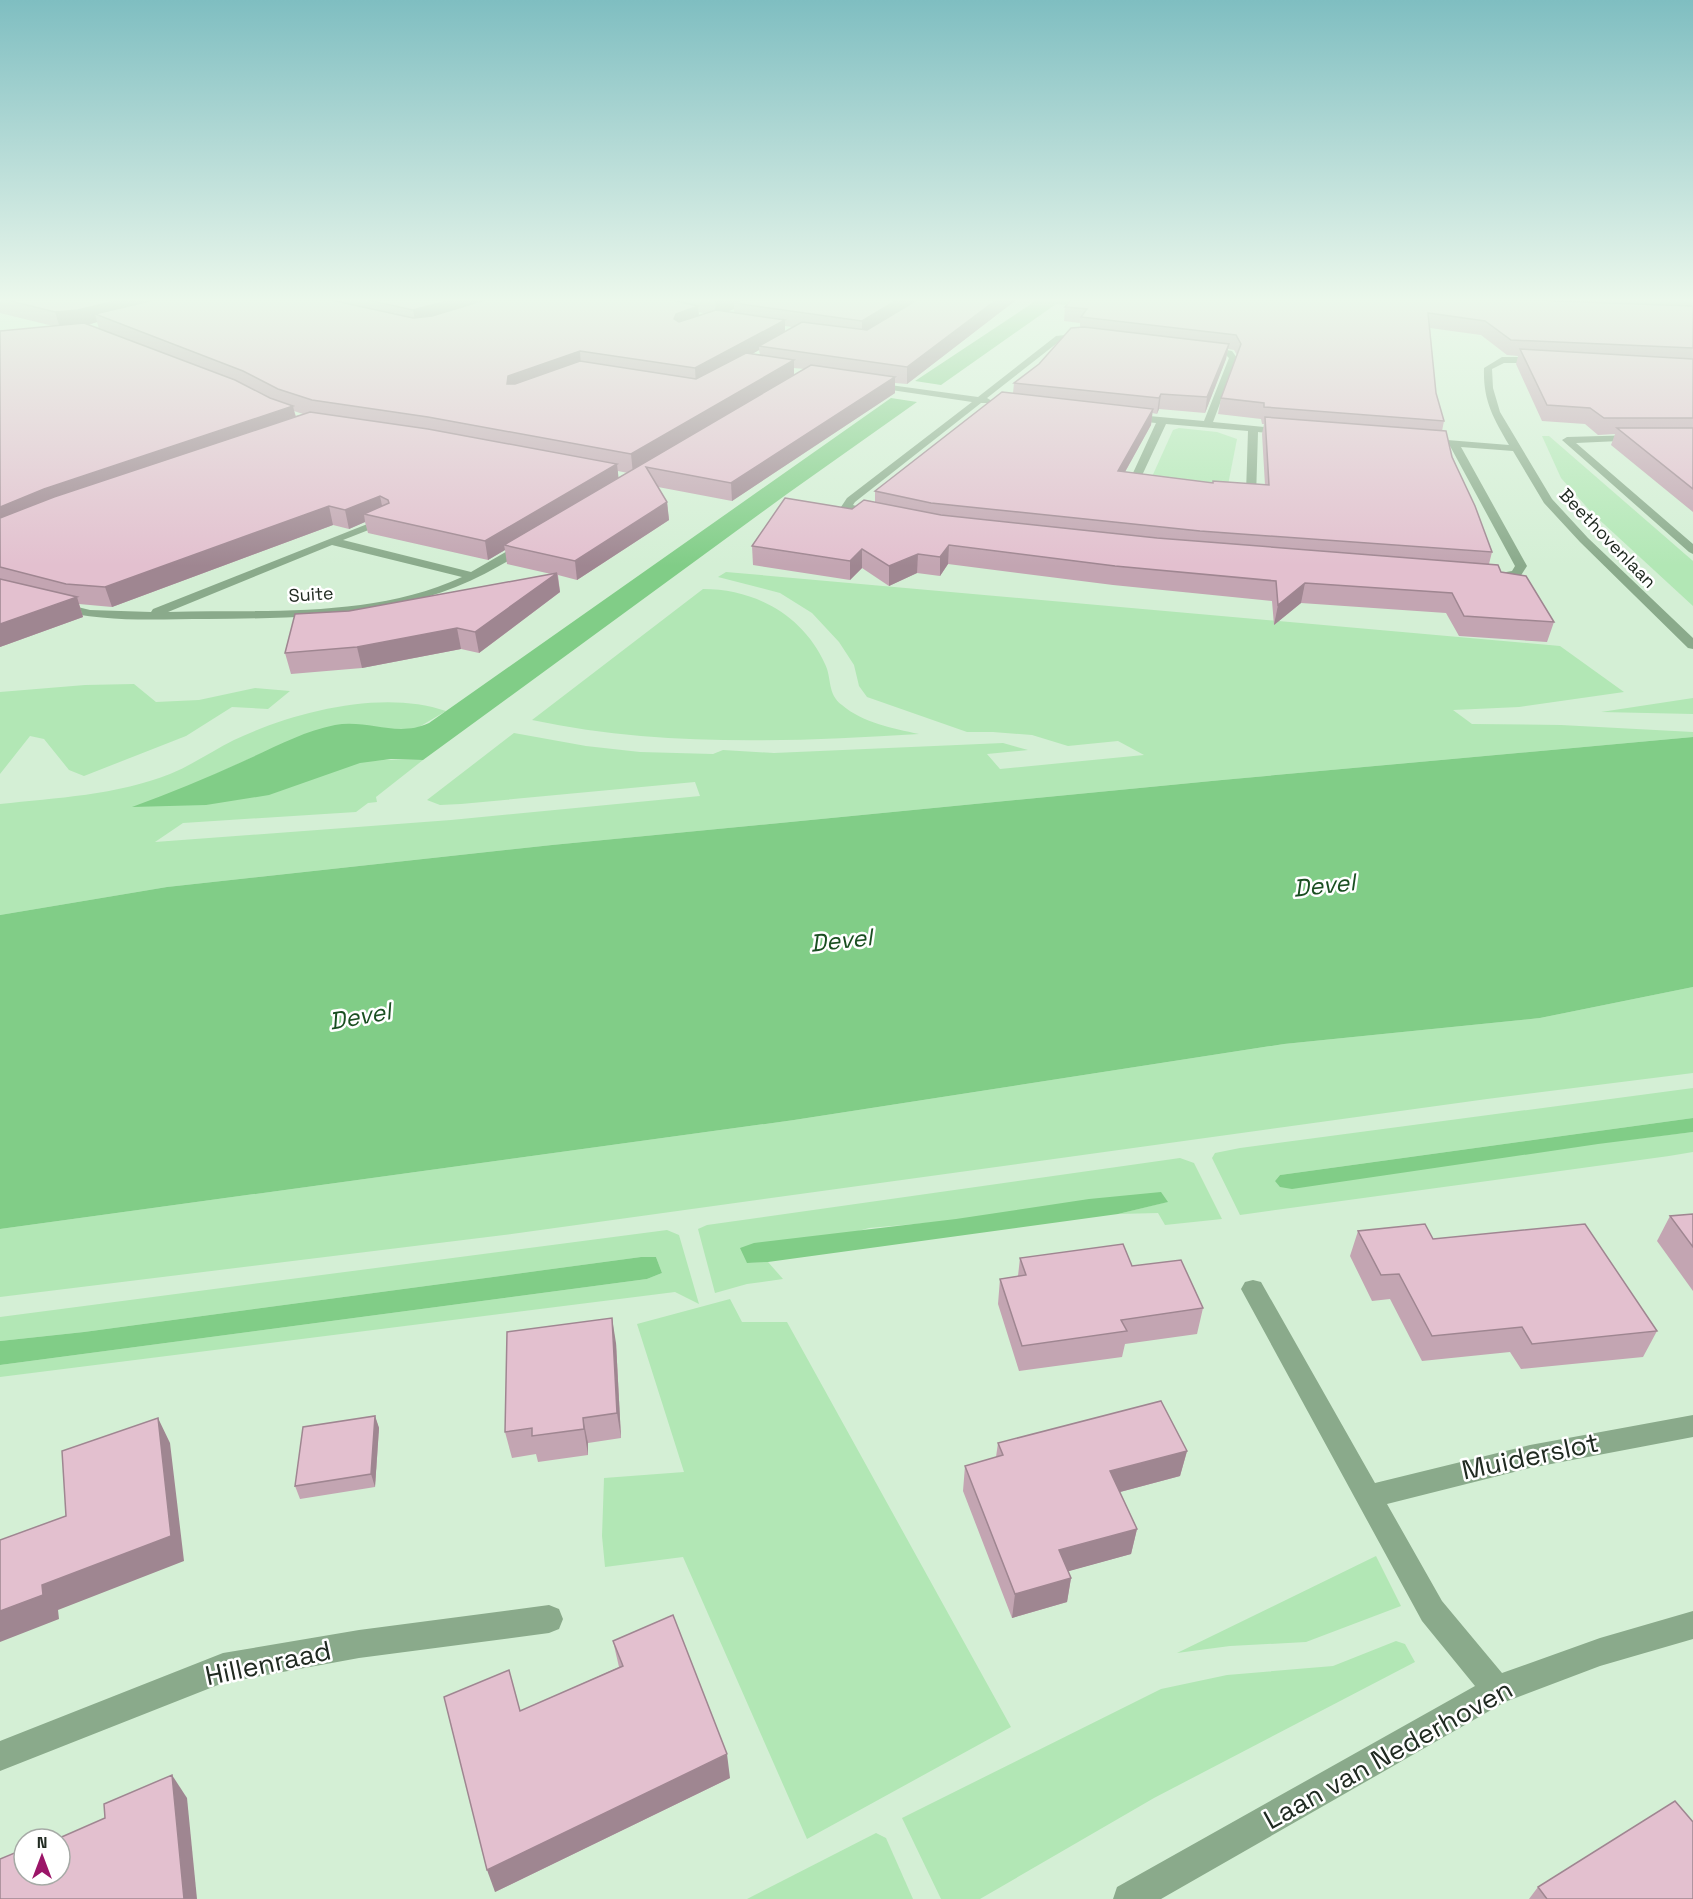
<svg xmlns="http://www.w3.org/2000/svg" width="1693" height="1899" font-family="'Space Grotesk',sans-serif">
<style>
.green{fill:#b2e7b5}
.water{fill:#81cd87}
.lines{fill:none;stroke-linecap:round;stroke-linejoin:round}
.minor{fill:#8aaa8b;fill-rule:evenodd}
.wall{fill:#c3a5b2;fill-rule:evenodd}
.shaded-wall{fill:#9f8691}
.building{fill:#e3c0cf;stroke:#9f8691;stroke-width:1.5}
.labels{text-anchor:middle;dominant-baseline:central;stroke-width:5;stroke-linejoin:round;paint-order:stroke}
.far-street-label{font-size:18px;fill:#202a21;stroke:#fff}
.water-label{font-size:24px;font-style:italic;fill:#1a4f21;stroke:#fff}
.near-street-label{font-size:27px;fill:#202a21;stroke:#fff}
</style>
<rect width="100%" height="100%" fill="#d4efd5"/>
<g class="green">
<path d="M1179,428L1217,432L1237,439L1228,485L1151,479L1173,430Z"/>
<path d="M1542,436H1549L1693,561V606L1592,513L1561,478Z"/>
<path d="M726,572L1560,646L1624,692L1519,707L1453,710L1472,724L1561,725L1693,732V737L1222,780L552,845L167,887L0,915V804C56,798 117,795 170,774C192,765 212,751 234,740C293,712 382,689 446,711L414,730L395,729L262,753L205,779C277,769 350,758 423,760L376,797L377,802L368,803L356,812L183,823L155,842L451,820L700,796L695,782L461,804L440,805L427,800L514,733L586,746L640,752L713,754L723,750L774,753L1003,743L1028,750L987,754L1000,769L1144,755L1118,741L1068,746L1032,735L993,732H967L867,697L859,686L854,665L839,642L812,613L780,593L718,577Z"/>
<path d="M703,589C755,589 803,615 825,664C832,678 827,694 842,705C863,723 892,728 919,734C789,742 659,747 532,720Z"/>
<path d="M134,684L156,702L199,700L255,688L290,691L268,709L232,707L186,736L84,776L69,770L44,739L30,736L0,774V692L85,685Z"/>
<path d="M1693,698V714L1601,712Z"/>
<path d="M1693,987V1073L1487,1099L504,1235L0,1297V1229L794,1120L1284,1044L1540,1018Z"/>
<path d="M1693,1088V1118L1280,1175L1275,1181L1693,1132V1152L1669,1156L1240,1215L1212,1158L1215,1153L1240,1148Z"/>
<path d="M1180,1158L1194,1163L1222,1219L1165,1225L1158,1213L1118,1214L1167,1202L869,1228L747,1263L768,1262L783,1279L747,1284L715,1293L698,1229L707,1225Z"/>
<path d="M667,1230L679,1235L699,1304L675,1292L0,1377V1365L647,1279L662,1273L656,1257H641L84,1332L0,1341V1317Z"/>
<path d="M730,1299L742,1322H787L1011,1727L807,1839L683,1557L605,1567L602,1536L604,1478L684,1472L637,1324Z"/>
<path d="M1376,1556L1401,1606L1306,1642L1230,1646L1177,1653Z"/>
<path d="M1396,1641L1405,1644L1415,1662L1154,1798L980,1899H941L902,1818L1161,1689L1227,1675L1333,1666Z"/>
<path d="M876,1833L886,1838L913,1899H747Z"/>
</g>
<g class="water">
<path d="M1032,300H1098L1212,317L1056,304L941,385L915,381L1031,304L1034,301Z"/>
<path d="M891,398L917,402L787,494L423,760L391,759L360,763L269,795L206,805L132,807C171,793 209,777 246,760C275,747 304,731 335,725C368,719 397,738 429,723Z"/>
<path d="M1693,737V987L1540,1018L1284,1044L794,1120L0,1229V915L167,887L552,845L1222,780Z"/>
<path d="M1693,1118V1132L1598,1144L1292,1189L1280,1187L1275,1181L1280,1175Z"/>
<path d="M1161,1192L1168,1202L1118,1214L768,1262L747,1263L740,1248L754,1243L956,1219L1089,1199Z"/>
<path d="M641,1257H656L662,1273L647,1279L0,1365V1341L84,1332Z"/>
</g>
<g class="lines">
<g class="minor">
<path d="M1085,333L1089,336L1088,338L1061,340L987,398L992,401L990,403H981L855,502L853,505L878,513V517L874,518L843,509L841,507L847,498L972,402L871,387L866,384L868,382L978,397L1056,336Z"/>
<path d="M1205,346L1232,351L1237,358L1213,422L1285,429L1290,432L1285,435L1258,432L1256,497C1252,502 1238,501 1234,496L1239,493H1246L1248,431L1166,424L1138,484L1145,487L1140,490L1128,488L1127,486L1156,423L1127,420L1122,417L1127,414L1204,421L1229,358L1226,355L1202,351V347Z"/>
<path d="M1502,357H1542L1546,360L1542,363H1504L1492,369L1493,388L1500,412L1552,499L1588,538L1693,638V649L1688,648L1580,542L1544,503L1513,451L1461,447L1527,566L1520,577L1493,582L1487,578L1489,575L1512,571L1515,566L1450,446L1442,443L1447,440L1509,445C1493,417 1483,401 1484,368Z"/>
<path d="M1637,435L1641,436V440L1576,443L1693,544V554L1689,552L1562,440L1567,437Z"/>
<path d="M385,517L391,520L389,522L343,540L471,572L523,542L527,541L533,544C524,553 510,560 499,566C410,618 307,618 207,619C154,619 104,623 53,609L51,606L57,602L90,610L151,612L153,609ZM332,545L462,577C371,619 265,609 168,612Z"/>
<path d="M1253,1280L1261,1282L1375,1483L1530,1445L1693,1415V1437L1530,1468L1387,1504L1442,1601L1502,1673L1600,1638L1693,1611V1639L1600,1666L1505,1702L1161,1899H1113L1117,1887L1475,1686L1422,1621L1241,1289L1245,1282Z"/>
<path d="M549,1605L559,1609L563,1619L559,1629L549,1633L359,1658L223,1683L0,1771V1741L223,1653L359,1630Z"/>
</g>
</g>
<g class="wall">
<path d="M0,300H1016L907,384L895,383V393L732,501L658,487L667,502L669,520L577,580L558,575L560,592L479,653L461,649L362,668L291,674L285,653L349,611L551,574L507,564L505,550L488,560L368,533L365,522L349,529L333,525L112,607L79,604L83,617L0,647V331L53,326L0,313ZM734,309V313L727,312ZM699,312L706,314L699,316ZM97,322L99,329L88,325ZM785,326L792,327L785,332ZM759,350L760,355L752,354ZM794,368L804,369L794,375ZM294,411L303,414L296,416ZM618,471L628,473L618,478Z"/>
<path d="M1071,300H1693V512L1611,445L1615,434L1598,435L1585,424L1542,421L1516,364L1518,356L1507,355L1481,335L1430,328L1436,393L1444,421L1442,431L1492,552L1489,564L1501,572L1554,622L1547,642L1459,636L1446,613L1301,603L1274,625L1272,601L1113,585L948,564L940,576L917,573L889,586L862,568L850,580L753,565L752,546L852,509L875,502V491L1013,393L1014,383L1039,364L1080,327V323L1064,321L1065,307ZM1228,349L1234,350L1237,355L1221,398L1218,414L1261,419L1262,424H1264L1262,434L1265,485L1213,483L1125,472L1151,425L1152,413L1157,414L1159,409L1205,413L1226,359Z"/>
<path d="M1693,1214V1291L1657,1241L1670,1216Z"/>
<path d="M1358,1231L1433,1239L1657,1331L1643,1357L1521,1369L1510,1352L1422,1361L1390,1299L1372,1301L1350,1256Z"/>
<path d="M1020,1258L1132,1266L1203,1308L1197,1334L1125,1344L1122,1357L1019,1371L998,1304L1000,1279L1018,1276Z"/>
<path d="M616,1343L621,1438L588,1443V1455L538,1462L536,1454L512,1458L505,1432Z"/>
<path d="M375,1416L379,1428L375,1487L300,1499L295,1486Z"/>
<path d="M998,1443L1187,1451L1180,1476L1120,1492L1137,1529L1131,1554L1068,1571L1071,1578L1067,1602L1012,1618L963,1491L965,1466L996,1457Z"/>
<path d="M613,1641L730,1778L495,1892L521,1711L619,1667Z"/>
<path d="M1538,1887L1693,1899H1529Z"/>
</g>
<g class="shaded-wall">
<path d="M119,300H188L95,314L97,322L83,326L60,328L55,312Z"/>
<path d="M450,300H508L416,326L413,310Z"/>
<path d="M715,300H759L734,303V309L716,316Z"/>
<path d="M897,300H923L862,338V321Z"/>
<path d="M996,300H1016L907,384V367Z"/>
<path d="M698,306L699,322L677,330L674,319L676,314Z"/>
<path d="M785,320V336L759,346V350L696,386L695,368Z"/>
<path d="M1229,344L1226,359L1205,413L1207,397Z"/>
<path d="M580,351L581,368L509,402L507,384L508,376Z"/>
<path d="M794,360V377L633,474L631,454Z"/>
<path d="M895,377V393L732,501L731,483Z"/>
<path d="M1161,394L1159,409L1157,414L1159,398Z"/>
<path d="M293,406L297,423L0,529V507L44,489Z"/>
<path d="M1153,409L1151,425L1116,488L1118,471Z"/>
<path d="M617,464L619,482L504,545L505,550L488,560L485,541Z"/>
<path d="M380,496L384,515L364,514L365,522L349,529L345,510Z"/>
<path d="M667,502L669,520L577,580L575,561Z"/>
<path d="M329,506L333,525L112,607L105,587Z"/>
<path d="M949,545L948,564L940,576V557Z"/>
<path d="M862,549V568L850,580V561Z"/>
<path d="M918,554L917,573L889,586V566Z"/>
<path d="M557,573L560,592L479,653L475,632Z"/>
<path d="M1305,583L1301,603L1274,625L1278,605Z"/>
<path d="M77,597L83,617L0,647V624Z"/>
<path d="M457,628L461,649L362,668L357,647Z"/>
<path d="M612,1318L616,1343L621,1438L617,1413Z"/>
<path d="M375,1416L379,1428L375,1487L371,1474Z"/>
<path d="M158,1418L170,1443L184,1561L58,1610L59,1619L0,1642V1611L42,1585Z"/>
<path d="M583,1418L588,1443V1455L584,1429Z"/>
<path d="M1187,1451L1180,1476L1105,1496L1110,1471Z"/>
<path d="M1137,1529L1131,1554L1055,1575L1059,1550Z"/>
<path d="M1071,1578L1067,1602L1012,1618L1015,1594Z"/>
<path d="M727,1754L730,1778L495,1892L487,1870Z"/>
<path d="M172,1775L187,1798L197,1899H184Z"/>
</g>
<g class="building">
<path d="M7,300H119L78,310L55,312Z"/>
<path d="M154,300H331L413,318L432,316L485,300H672L698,306L676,314L674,319L679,322L716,310L785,320L695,368L580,351L508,376L507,384H515L580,361L696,379L746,353L794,360L631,454L428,417L312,400L278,389L243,371L95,314Z"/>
<path d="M368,300H450L413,310Z"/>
<path d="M742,300H897L862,321L734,303Z"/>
<path d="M917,300H996L907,367L759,346L802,322L867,330Z"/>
<path d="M1071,300H1542L1553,301L1693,306V348L1511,340L1485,321L1428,313L1436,393L1444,421L1264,407V403L1221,398L1241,344L1236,335L1081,317L1087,309L1065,307Z"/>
<path d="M84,323L235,380L270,398L293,406L44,489L0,507V331Z"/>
<path d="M1084,327L1229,344L1207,397L1161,394L1159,398L1014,383L1039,364L1071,328Z"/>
<path d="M1520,349L1693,359V418H1604L1590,408L1547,405Z"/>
<path d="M811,365L895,377L731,483L646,467L667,502L575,561L504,545Z"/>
<path d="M1002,392L1153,409L1118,471L1213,483V481L1269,485L1265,417L1446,431L1452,457L1475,506L1492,552L1200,531L931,503L875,491Z"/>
<path d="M310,412L428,429L617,464L485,541L364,514L389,503L388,500L380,496L345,510L329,506L105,587L66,584L0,567V518L54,497Z"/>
<path d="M1617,428H1693V489Z"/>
<path d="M785,498L852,509L864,500L941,515L1157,538L1498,565L1501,572L1526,576L1554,622L1464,616L1452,593L1305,583L1278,605L1276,581L1115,566L949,545L940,557L918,554L889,566L862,549L850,561L752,546Z"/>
<path d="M557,573L475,632L457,628L357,647L285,653L295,614L349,611Z"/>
<path d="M0,579L77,597L0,624Z"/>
<path d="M1693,1214V1247L1670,1216Z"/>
<path d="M1425,1224L1433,1239L1585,1224L1657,1331L1532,1344L1522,1327L1432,1336L1399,1274L1381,1275L1358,1231Z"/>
<path d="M1123,1244L1132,1266L1181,1260L1203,1308L1121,1320L1127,1331L1022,1346L1000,1279L1026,1275L1020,1258Z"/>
<path d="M612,1318L617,1413L583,1418L584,1429L532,1436V1428L505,1432L507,1332Z"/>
<path d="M1161,1401L1187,1451L1110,1471L1137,1529L1059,1550L1071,1578L1015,1594L965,1466L1003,1455L998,1443Z"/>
<path d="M375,1416L371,1474L295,1486L303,1427Z"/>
<path d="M158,1418L171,1536L42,1585L43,1595L0,1611V1540L66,1516L62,1451Z"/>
<path d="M673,1615L727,1754L487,1870L444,1697L509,1670L520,1711L623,1666L613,1641Z"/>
<path d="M172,1775L184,1899H0V1859L24,1849V1875H60V1839H57L105,1818L104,1804Z"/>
<path d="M1675,1801L1693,1822V1899H1547L1538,1887Z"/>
</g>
<linearGradient id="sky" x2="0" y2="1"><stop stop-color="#7fbec1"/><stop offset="0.53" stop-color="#ecf8ec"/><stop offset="1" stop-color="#ecf8ec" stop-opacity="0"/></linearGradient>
<rect width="1693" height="566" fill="url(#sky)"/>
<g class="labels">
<g class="far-street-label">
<text transform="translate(1608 538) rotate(46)">Beethovenlaan</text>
<text transform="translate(311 594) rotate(-4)">Suite</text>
</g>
<g class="water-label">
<text transform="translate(1324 885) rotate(-6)">Devel</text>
<text transform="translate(841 940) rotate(-6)">Devel</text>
<text transform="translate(360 1016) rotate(-10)">Devel</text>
</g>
<g class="near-street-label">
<text transform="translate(1530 1456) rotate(-12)">Muiderslot</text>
<text transform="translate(268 1663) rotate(-12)">Hillenraad</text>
<text transform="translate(1388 1754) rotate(-29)">Laan van Nederhoven</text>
</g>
</g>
<g transform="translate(42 1857)"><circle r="28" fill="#ffffff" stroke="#a6aaa6" stroke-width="1.5"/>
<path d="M0-4.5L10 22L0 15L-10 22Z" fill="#9b1568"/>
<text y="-9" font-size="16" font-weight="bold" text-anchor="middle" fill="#202a21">N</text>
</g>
</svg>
